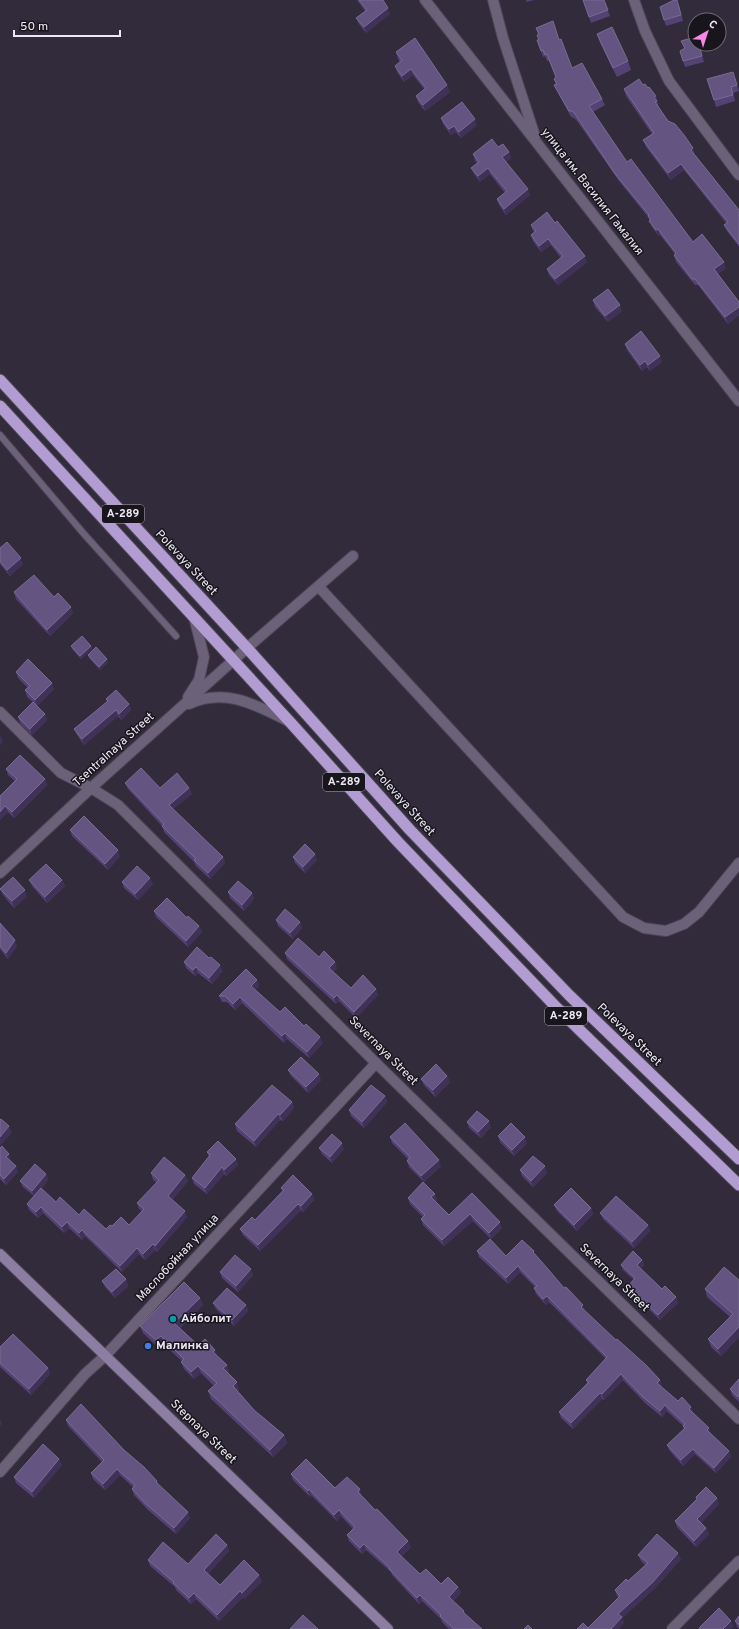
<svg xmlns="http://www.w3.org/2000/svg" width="739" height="1629" font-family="Overpass,sans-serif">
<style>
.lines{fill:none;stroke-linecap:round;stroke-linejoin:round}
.service-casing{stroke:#4c4656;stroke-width:8}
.minor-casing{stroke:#4c4656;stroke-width:12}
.tertiary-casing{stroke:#4c4656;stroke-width:12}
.secondary-casing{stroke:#4c4656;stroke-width:12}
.trunk-casing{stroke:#4c4656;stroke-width:13}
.service{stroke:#6b6179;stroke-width:6}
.minor{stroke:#6b6179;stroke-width:10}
.tertiary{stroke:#6b6179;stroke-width:10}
.secondary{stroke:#8c7da3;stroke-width:10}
.trunk{stroke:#b29cd2;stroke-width:11}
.wall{fill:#534273}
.shaded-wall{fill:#3f3157}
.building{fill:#635481;stroke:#796b93}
.culture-dot{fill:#0f9aa8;stroke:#18151d;stroke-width:1.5}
.shop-dot{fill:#3f7fe0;stroke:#18151d;stroke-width:1.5}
.labels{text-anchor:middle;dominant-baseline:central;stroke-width:3;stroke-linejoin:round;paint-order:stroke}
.shield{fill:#18151d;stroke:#ada9b4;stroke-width:1}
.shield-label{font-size:11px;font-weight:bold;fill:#ede9f4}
.street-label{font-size:12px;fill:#ede9f4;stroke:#18151d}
.poi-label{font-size:12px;font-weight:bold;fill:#ede9f4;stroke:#18151d;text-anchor:start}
</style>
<rect width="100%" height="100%" fill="#322b3c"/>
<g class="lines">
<defs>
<path id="service" d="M0,435L84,534L176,636"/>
<g id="minor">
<path d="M425,0L739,401"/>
<path d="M493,0L503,38L535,136"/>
<path d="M634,0L645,31L669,81L739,175"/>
<path d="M319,587L623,917L644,928L666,931L684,924L699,912L739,863"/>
<path d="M247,648L353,556"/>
<path d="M0,712L61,773L91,788L118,805L376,1063L739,1419"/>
<path d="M0,1472L85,1374L105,1356L376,1063"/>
<path d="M672,1629L739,1561"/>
</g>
<g id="tertiary">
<path d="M188,697L199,680L204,657L194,617"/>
<path d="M189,704C225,687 256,705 288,721"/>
<path d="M0,873L91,788L247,648"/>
</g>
<path id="secondary" d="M0,1254L388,1629"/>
<g id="trunk">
<path d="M0,380L247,648L410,830L569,995L739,1159"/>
<path d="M0,406L290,722L398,842L557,1008L739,1185"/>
</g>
</defs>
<use href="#service" class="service-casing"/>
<use href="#minor" class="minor-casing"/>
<use href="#tertiary" class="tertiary-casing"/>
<use href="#secondary" class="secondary-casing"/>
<use href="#trunk" class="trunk-casing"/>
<use href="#service" class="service"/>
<use href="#minor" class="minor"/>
<use href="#tertiary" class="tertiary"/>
<use href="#secondary" class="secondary"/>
<use href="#trunk" class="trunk"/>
</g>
<g class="wall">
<path d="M357,0H383L390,14L366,33L359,24L356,18L365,11Z"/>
<path d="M526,0H534L527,2Z"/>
<path d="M583,0H604L610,16L591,23Z"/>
<path d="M679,5L683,21L666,26L664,20Z"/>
<path d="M555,27L559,40L572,68L602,99L605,105L593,112L627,162L693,242L726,268L718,274L739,302V315L728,324L698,285H695L676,262L674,255L675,254L660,235L659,236L652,227L648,217L619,181L577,121L574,118L571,117L557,91L554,85H556L554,79L556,77L549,61H547L545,56L543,57L537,40H538V34L536,28Z"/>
<path d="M597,34L628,61L631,70L617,77L600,43Z"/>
<path d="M681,41L695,44H699L704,62L685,67L683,61L684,48Z"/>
<path d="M396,52L450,92L425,111L418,102L416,96L424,89L413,75L404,82L397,72L395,66L400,62L398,59Z"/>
<path d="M735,78L739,91L733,93L735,101L716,107L714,100Z"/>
<path d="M643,85L648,88L656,96L659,108L668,121L739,210V247L727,231L724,225L726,223L684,170L671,180L646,147L643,140L652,134L626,96L624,89Z"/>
<path d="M441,118L477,125L461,138L456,132L451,135L443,124Z"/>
<path d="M498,147L509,152L511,158L506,162L530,195L506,215L499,205L497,199L505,193L490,174L480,182L474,174L471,168L477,163L475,161L473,154Z"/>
<path d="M555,223L587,262L558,285L549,275L547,269L561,258L551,245L541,252L533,241L531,235L534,232L533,231L531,225Z"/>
<path d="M593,300L622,311L608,322L595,307Z"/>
<path d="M625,344L662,362L650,371L647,367L642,371L627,350Z"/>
<path d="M0,548L23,564L10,576L0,564Z"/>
<path d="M14,592L54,597L73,613L50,636L16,599Z"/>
<path d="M71,646H91L92,649L81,659L72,649Z"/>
<path d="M88,655L108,662L100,670L89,658Z"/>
<path d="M16,672L54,689L37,706L45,714L47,720L32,735L20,723L18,717L33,702L27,697L25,690L28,688L18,678Z"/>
<path d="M106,699L129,704L131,710L121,720L118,716L84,745L77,735L74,729L107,702Z"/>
<path d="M6,769L45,779L47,785L14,818L8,812L0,820V796L15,781L8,775Z"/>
<path d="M125,783L160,788H189L192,794L173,809L223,857L225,863L210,879L196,866L194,862L164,832L162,826L128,789Z"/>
<path d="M70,830L120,856L108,870L72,836Z"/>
<path d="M293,857L317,860L305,873L295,863Z"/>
<path d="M29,880H62L65,886L47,903L32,886Z"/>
<path d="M122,882L153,884L138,900L124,888Z"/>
<path d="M0,889L27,896L14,908L3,895Z"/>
<path d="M228,892L252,893L254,899L244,911L230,898Z"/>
<path d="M154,911L187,918L199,926L202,932L188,947L156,917Z"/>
<path d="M276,920L300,922L302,928L293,939L278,926Z"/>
<path d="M0,923L17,946L8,959L0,949Z"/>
<path d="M285,953L319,957L337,968L333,972L351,988L376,989L378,995L356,1018L339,1001L336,1004L287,959Z"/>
<path d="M184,962L223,971L212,984L198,973L195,976L186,968Z"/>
<path d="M257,980L259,986L255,990L280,1012L304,1026L323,1043L309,1058L287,1039L284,1043L242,1003L235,1010L227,1002H222L219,996Z"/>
<path d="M288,1070L321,1080L308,1093L291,1076Z"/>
<path d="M447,1076L450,1082L435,1097L424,1085L421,1079Z"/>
<path d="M385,1096L387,1102L364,1128L351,1116L349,1110Z"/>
<path d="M292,1102L294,1108L283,1121L280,1120L256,1147L237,1131L235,1124Z"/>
<path d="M467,1122L491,1127L481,1138L469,1128Z"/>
<path d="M498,1136L527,1143L514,1156L500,1142Z"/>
<path d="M390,1137L441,1166L424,1182L409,1167L407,1161L408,1159L392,1143Z"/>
<path d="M0,1148L11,1160V1161L16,1166L18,1172L6,1185L0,1179Z"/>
<path d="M319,1148L344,1149L332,1163L322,1154Z"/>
<path d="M207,1152L236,1159L238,1165L226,1176L224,1174L207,1194L194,1184L192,1178L209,1157Z"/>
<path d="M520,1170L547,1173L533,1187L522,1176Z"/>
<path d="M151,1173L185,1175L188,1181L172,1200L187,1217L157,1252L155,1250L145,1260L139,1254L122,1272L85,1236L82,1240L69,1228L64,1233L43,1213L38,1218L29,1210L27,1204L34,1196L23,1187L20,1181L46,1174L48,1180L41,1189L56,1202L106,1229L112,1226L129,1225L142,1211L139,1209L137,1203L157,1183L153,1180Z"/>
<path d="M281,1188L312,1194L314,1200L303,1212L301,1210L260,1251L243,1235L240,1229L255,1220L282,1191Z"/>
<path d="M472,1193L502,1228L491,1239L473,1221L444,1246L423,1225L421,1219L423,1217L410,1204L408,1198L437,1200L435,1202L449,1215Z"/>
<path d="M554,1205L591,1208L593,1214L577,1231L557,1211Z"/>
<path d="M600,1213L648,1225L650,1231L634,1248L603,1219Z"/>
<path d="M477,1251L506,1256L535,1255L564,1288L583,1305L584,1310L662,1386L661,1387L678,1401L691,1407L693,1413L711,1434L729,1451L731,1457L716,1473L695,1454L683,1466L669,1450L667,1445L684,1429L683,1426L667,1411L662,1417L645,1403L623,1380L604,1400L602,1399L573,1429L561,1418L559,1412L587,1383L586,1380L606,1359L549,1302L546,1305L536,1294L534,1288L535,1287L520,1272L508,1284L479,1257Z"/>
<path d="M642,1260L644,1265L641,1269L662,1289L676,1297L678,1303L660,1320L630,1291L628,1286L634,1280L623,1270L621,1265Z"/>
<path d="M724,1267L739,1337L721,1356L711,1347L708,1339L730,1317L707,1297L705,1289Z"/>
<path d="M220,1272L253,1275L238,1292L222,1278Z"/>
<path d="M126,1279L128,1286L115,1298L105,1287L102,1281Z"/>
<path d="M200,1298L203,1305L180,1328L198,1345L215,1350L217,1356L227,1365L229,1372L228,1373L239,1389L237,1391L254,1410L284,1435L287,1443L273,1457L211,1399L208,1391L214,1386L201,1373L194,1379L184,1369L181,1362L182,1361L163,1344L159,1348L143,1333L140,1326Z"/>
<path d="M213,1303L246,1305L248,1311L234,1326L216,1309Z"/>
<path d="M0,1347L48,1368L50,1374L31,1395L0,1367Z"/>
<path d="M739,1379V1402L732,1395L730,1389Z"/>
<path d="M66,1420L124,1450L157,1481L158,1484L190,1518L176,1534L148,1510L134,1495L132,1489L133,1487L120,1475L105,1490L93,1479L91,1473L102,1462L68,1426Z"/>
<path d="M62,1465L34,1498L16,1483L14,1477Z"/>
<path d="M291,1474L335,1488L362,1496L411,1547L401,1557L420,1574L441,1584L458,1587L461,1593L453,1601L464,1611L466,1615L482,1629H449L442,1622L441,1619L422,1601L419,1604L392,1575L391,1572L366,1550L362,1554L349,1541L347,1535L353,1529L341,1516L337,1521L311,1495L310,1497L293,1480Z"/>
<path d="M696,1497L717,1498L719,1504L701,1523L706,1528L709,1534L696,1547L677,1527L675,1521L697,1499Z"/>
<path d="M227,1545L229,1551L208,1574L220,1585L262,1581L244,1599L243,1597L219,1621L196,1599L191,1604L176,1590L175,1587L150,1566L148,1560L188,1564Z"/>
<path d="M638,1555L681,1559L655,1588L622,1618L624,1623L588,1628L619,1598L617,1596L615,1590L628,1581L645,1565L641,1561Z"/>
<path d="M739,1616V1629L737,1627L735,1621Z"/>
</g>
<g class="shaded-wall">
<path d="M388,8L390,14L366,33L364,27Z"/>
<path d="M411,69L413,75L404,82L402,76Z"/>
<path d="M447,85L450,92L425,111L423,105Z"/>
<path d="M656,96L658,103L654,97Z"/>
<path d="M475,119L477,125L461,138L459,132Z"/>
<path d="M454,126L456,132L451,135L449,129Z"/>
<path d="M693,148L695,154L694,156L691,150Z"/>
<path d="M509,152L511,158L505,163L502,157Z"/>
<path d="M681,164L684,170L671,180L668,173Z"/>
<path d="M488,168L490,174L480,182L478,176Z"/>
<path d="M528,189L530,195L506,215L504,209Z"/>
<path d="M658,229L660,235L659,236L656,230Z"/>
<path d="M548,239L551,245L541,252L539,246Z"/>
<path d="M585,256L587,262L558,285L555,279Z"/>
<path d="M724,262L726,268L717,275L714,269Z"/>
<path d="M620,305L622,311L608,322L605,316Z"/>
<path d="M739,307V315L728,324L725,317Z"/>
<path d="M660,356L662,362L650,371L648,365Z"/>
<path d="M645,361L647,367L642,371L640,365Z"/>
<path d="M21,558L23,564L10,576L7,570Z"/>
<path d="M71,607L73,613L50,636L47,630Z"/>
<path d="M91,646L92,649L81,659L80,656Z"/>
<path d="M107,659L108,662L100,670L99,667Z"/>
<path d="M52,683L54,689L37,706L35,700Z"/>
<path d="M129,704L131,710L121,720L119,714Z"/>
<path d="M116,710L118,716L84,745L82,739Z"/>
<path d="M45,714L47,720L32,735L30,729Z"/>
<path d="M1,736L3,742L0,745V737Z"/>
<path d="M45,779L47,785L14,818L12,812Z"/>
<path d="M189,788L192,794L171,811L169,805Z"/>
<path d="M5,806L8,812L0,820V812Z"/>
<path d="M118,850L120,856L108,870L105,864Z"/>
<path d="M315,854L317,860L305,873L303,867Z"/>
<path d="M223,857L225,863L210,879L208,873Z"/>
<path d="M150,878L153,884L138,900L135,894Z"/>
<path d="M62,880L65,886L47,903L45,897Z"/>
<path d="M25,890L27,896L14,908L12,901Z"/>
<path d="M252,893L254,899L244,911L242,905Z"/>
<path d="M300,922L302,928L293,939L290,933Z"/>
<path d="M199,926L202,932L188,947L186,941Z"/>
<path d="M15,940L17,946L8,959L6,953Z"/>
<path d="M335,962L337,968L331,974L329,968Z"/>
<path d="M220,965L223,971L212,984L209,978Z"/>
<path d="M196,967L198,973L195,976L193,970Z"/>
<path d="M257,980L259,986L253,993L251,986Z"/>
<path d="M376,989L378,995L356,1018L354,1012Z"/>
<path d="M337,995L339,1001L336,1004L334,998Z"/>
<path d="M240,997L242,1003L235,1010L233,1004Z"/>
<path d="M285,1033L287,1039L284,1043L282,1036Z"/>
<path d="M320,1037L323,1043L309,1058L307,1052Z"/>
<path d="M319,1074L321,1080L308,1093L306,1087Z"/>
<path d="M447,1076L450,1082L435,1097L433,1090Z"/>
<path d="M385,1096L387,1102L364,1128L362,1122Z"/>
<path d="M292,1102L294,1108L283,1121L280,1115Z"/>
<path d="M278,1114L280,1120L256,1147L254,1141Z"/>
<path d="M489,1121L491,1127L481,1138L478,1132Z"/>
<path d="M9,1126L12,1133L0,1146V1137Z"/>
<path d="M525,1137L527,1143L514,1156L512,1150Z"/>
<path d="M342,1143L344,1149L332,1163L330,1157Z"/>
<path d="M9,1154L11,1160L9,1163L6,1157Z"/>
<path d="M236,1159L238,1165L226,1176L224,1170Z"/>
<path d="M439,1160L441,1166L424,1182L421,1176Z"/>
<path d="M16,1166L18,1172L6,1185L4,1179Z"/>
<path d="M545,1166L547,1173L533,1187L531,1181Z"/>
<path d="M222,1167L224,1174L207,1194L205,1188Z"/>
<path d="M46,1174L48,1180L34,1197L32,1191Z"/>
<path d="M185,1175L188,1181L170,1202L168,1196Z"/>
<path d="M312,1194L314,1200L303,1212L301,1206Z"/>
<path d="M435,1194L437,1200L433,1204L431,1197Z"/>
<path d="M298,1204L301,1210L260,1251L258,1245Z"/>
<path d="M41,1207L43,1213L38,1218L36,1212Z"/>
<path d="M591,1208L593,1214L577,1231L574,1225Z"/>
<path d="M185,1211L187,1217L157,1252L155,1246Z"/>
<path d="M470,1214L473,1221L444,1246L442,1240Z"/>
<path d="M67,1222L69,1228L64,1233L62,1227Z"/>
<path d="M500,1222L502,1228L491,1239L489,1233Z"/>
<path d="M648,1225L650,1231L634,1248L632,1242Z"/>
<path d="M82,1230L85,1236L82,1240L79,1233Z"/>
<path d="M153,1244L155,1250L145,1260L143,1254Z"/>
<path d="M137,1248L139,1254L122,1272L120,1266Z"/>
<path d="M642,1260L644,1265L639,1271L637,1265Z"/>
<path d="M518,1266L520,1272L508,1284L506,1278Z"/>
<path d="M251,1269L253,1275L238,1292L236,1286Z"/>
<path d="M126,1279L128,1286L115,1298L112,1292Z"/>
<path d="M547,1296L549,1302L546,1305L543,1299Z"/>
<path d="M676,1297L678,1303L660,1320L658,1315Z"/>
<path d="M200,1298L203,1305L177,1330L174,1323Z"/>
<path d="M246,1305L248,1311L234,1326L232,1320Z"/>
<path d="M583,1305L585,1310L583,1312L581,1307Z"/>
<path d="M739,1327V1337L721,1356L718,1349Z"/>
<path d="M161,1336L163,1344L159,1348L156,1340Z"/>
<path d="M215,1350L218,1357L213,1352Z"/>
<path d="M227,1365L229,1372L226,1376L223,1368Z"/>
<path d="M198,1366L201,1373L194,1379L191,1372Z"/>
<path d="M48,1368L50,1374L31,1395L29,1389Z"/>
<path d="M621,1374L623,1380L604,1400L602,1394Z"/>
<path d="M660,1380L662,1386L659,1389L657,1383Z"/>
<path d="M237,1382L239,1389L235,1393L233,1386Z"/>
<path d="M600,1393L602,1399L573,1429L571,1423Z"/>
<path d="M665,1405L667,1411L662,1417L660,1411Z"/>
<path d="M691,1407L693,1412L691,1415L689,1409Z"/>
<path d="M0,1419L2,1424L0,1426Z"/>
<path d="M709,1428L711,1434L707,1430Z"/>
<path d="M284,1435L287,1443L273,1457L270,1450Z"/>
<path d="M693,1449L695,1454L683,1466L681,1460Z"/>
<path d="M729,1451L731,1457L716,1473L714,1468Z"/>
<path d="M59,1459L62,1465L34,1498L32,1492Z"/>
<path d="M117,1469L120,1475L105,1490L103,1484Z"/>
<path d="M309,1489L311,1495L310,1497L308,1491Z"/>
<path d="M360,1489L362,1496L360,1498L358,1492Z"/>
<path d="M717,1498L719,1504L699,1525L697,1519Z"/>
<path d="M339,1510L341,1516L337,1521L334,1515Z"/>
<path d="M188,1512L190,1518L176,1534L174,1528Z"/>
<path d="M706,1528L709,1534L696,1547L694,1541Z"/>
<path d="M408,1541L411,1547L399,1559L397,1552Z"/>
<path d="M364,1544L366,1550L362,1554L360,1548Z"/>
<path d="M227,1545L229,1551L206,1576L204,1570Z"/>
<path d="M678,1553L681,1559L655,1588L622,1618L624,1623L619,1629H611L618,1614Z"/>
<path d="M259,1575L262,1581L244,1599L242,1593Z"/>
<path d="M458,1587L461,1593L451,1603L449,1597Z"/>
<path d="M240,1591L243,1597L219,1621L217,1615Z"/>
<path d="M194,1593L196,1599L191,1604L189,1598Z"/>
<path d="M420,1595L422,1601L419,1604L417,1598Z"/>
<path d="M731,1621L734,1627L731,1629H723Z"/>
</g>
<g class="building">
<path d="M359,0H383L388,8L364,27L356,18L367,10Z"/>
<path d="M583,0H604L608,10L589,17Z"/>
<path d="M674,0H677L681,15L664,20L660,7Z"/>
<path d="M553,21L559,40L561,39L572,68L582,63L602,99L589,106L627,162L631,159L693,242L702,234L724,262L714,269L739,302V307L725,317L695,279H692L674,255L676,253L658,229L656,230L649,221L651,220L648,216L649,215L616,175L575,114L572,111H569L554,85L557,84L554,79L556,77L547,54L545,55L543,50L541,51L537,40H539L537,35L539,34L536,28Z"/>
<path d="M612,27L628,61L613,68L597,34Z"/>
<path d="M695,37V44H699L702,56L683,61L680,51L685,48L681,41Z"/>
<path d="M415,38L447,85L423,105L416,96L426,88L411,69L402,76L395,66L402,60L396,52Z"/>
<path d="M733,72L737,85L731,87L733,95L714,100L707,79Z"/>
<path d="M639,79L643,85L645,84L648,88L649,87L656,96L654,97L657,101L655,102L668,121L675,124L684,135L693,148L691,150L694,154L739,210V244L724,225L728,222L681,164L668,173L643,140L654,133L624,89Z"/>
<path d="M462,102L475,119L459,132L454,126L449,129L441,118Z"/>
<path d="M492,139L498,147L503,144L509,152L502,157L528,189L504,209L497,199L507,191L488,168L478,176L471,168L479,162L473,154Z"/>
<path d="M547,212L555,223L557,221L585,256L555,279L547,269L563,256L548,239L539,246L531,235L536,231L531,225Z"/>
<path d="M608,289L620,305L605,316L593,300Z"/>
<path d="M641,331L660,356L648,365L645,361L640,365L625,344Z"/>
<path d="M7,542L21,558L7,570L0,561V548Z"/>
<path d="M34,575L54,597L58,593L71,607L47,630L14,592Z"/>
<path d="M82,636L91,646L80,656L71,646Z"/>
<path d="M96,647L107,659L99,667L88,655Z"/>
<path d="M28,659L52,683L35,700L25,690L30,686L16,672Z"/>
<path d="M116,690L129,704L119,714L116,710L82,739L74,729L108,701L106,699Z"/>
<path d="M33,702L45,714L30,729L18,717Z"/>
<path d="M20,755L45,779L12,812L5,806L0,812V796L17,779L6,769Z"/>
<path d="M141,768L160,788L177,773L189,788L169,805L223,857L208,873L194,860L196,859L162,826L164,824L125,783Z"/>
<path d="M84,816L118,850L105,864L70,830Z"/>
<path d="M305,844L315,854L303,867L293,857Z"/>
<path d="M46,864L62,880L45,897L29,880Z"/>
<path d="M137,866L150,878L135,894L122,882Z"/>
<path d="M13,877L25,890L12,901L0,889Z"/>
<path d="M238,881L252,893L242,905L228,892Z"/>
<path d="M167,898L187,918L188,916L199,926L186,941L154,911Z"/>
<path d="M285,909L300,922L290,933L276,920Z"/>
<path d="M0,923L15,940L6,953L0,946Z"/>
<path d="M298,938L319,957L324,951L335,962L329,968L351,988L363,975L376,989L354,1012L337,995L334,998L285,953Z"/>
<path d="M197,947L209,958L211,957L220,965L209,978L196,967L193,970L184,962Z"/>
<path d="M246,969L257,980L251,986L280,1012L285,1007L304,1026L306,1024L320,1037L307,1052L285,1033L282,1036L240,997L233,1004L225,996H219Z"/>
<path d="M301,1057L319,1074L306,1087L288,1070Z"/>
<path d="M436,1064L447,1076L433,1090L421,1079Z"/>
<path d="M272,1085L292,1102L280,1115L278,1114L254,1141L235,1124Z"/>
<path d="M371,1085L385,1096L362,1122L349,1110Z"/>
<path d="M477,1111L489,1121L478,1132L467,1122Z"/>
<path d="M1,1119L9,1126L0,1137V1120Z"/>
<path d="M405,1123L439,1160L421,1176L407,1161L410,1157L390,1137Z"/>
<path d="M511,1123L525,1137L512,1150L498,1136Z"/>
<path d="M332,1134L342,1143L330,1157L319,1148Z"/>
<path d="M218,1141L236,1159L224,1170L222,1167L205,1188L192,1178L210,1155L207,1152Z"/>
<path d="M2,1146L9,1154L6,1157L16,1166L4,1179L0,1175V1148Z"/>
<path d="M533,1156L545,1166L531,1181L520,1170Z"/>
<path d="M164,1157L185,1175L168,1196L185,1211L155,1246L153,1244L143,1254L137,1248L120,1266L82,1230L79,1233L67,1222L62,1227L41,1207L36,1212L27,1204L41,1188L56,1202L60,1197L79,1215L84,1209L106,1229L110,1225L112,1226L121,1217L129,1225L144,1209L137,1203L159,1180L151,1173Z"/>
<path d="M35,1164L46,1174L32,1191L20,1181Z"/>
<path d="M293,1175L312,1194L301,1206L298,1204L258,1245L240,1229L252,1217L255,1220L284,1190L281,1188Z"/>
<path d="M423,1182L435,1194L431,1197L449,1215L472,1193L500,1222L489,1233L470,1214L442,1240L421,1219L425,1215L408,1198Z"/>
<path d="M571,1188L591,1208L574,1225L554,1205Z"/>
<path d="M616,1196L648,1225L632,1242L600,1213Z"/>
<path d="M490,1239L506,1256L522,1240L534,1251L533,1252L548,1269L564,1288L566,1287L583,1305L581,1307L616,1340L617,1339L646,1365L660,1380L657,1383L678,1401L682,1397L691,1407L689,1409L709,1428L707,1430L729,1451L714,1468L693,1449L681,1460L667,1445L685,1428L683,1426L685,1424L665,1405L660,1411L643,1397L621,1374L602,1394L600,1393L571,1423L559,1412L589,1382L586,1380L607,1357L547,1296L543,1299L534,1288L537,1286L518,1266L506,1278L477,1251Z"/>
<path d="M633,1251L642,1260L637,1265L662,1289L665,1286L676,1297L658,1315L628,1286L635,1278L621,1265Z"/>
<path d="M235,1255L251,1269L236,1286L220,1272Z"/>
<path d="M724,1267L739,1280V1327L718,1349L708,1339L733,1314L705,1289Z"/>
<path d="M116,1269L126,1279L112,1292L102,1281Z"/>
<path d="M184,1282L200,1298L174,1323L198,1345L205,1339L215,1350L213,1352L227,1365L223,1368L237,1382L233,1386L254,1410L284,1435L270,1450L208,1391L217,1383L198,1366L191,1372L181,1362L184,1359L161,1336L156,1340L140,1326Z"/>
<path d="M227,1288L246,1305L232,1320L213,1303Z"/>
<path d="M13,1334L48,1368L29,1389L0,1363V1347Z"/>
<path d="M739,1379V1396L738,1397L730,1389Z"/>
<path d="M81,1404L124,1450L144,1467L157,1481L156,1482L188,1512L174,1528L146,1504L132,1489L135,1485L117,1469L103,1484L91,1473L104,1460L66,1420Z"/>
<path d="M43,1444L59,1459L32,1492L14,1477Z"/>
<path d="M306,1459L335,1488L347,1477L360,1489L358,1492L375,1510L377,1509L408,1541L397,1552L420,1574L426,1569L441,1584L448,1577L458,1587L449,1597L464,1611L463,1612L482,1629H454L440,1616L441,1615L420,1595L417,1598L389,1569L390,1568L364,1544L360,1548L347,1535L355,1527L339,1510L334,1515L309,1489L308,1491L291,1474Z"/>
<path d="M706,1487L717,1498L697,1519L706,1528L694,1541L675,1521L697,1499L696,1497Z"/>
<path d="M216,1534L227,1545L204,1570L220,1585L244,1560L259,1575L242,1593L240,1591L217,1615L194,1593L189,1598L173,1583L174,1582L148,1560L163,1542L188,1564Z"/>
<path d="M657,1534L678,1553L653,1582L618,1614L622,1617L611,1629H577L583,1623L588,1628L620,1596L615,1590L626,1579L628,1581L648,1563L638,1555Z"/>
<path d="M719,1608L731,1621L723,1629H700L699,1628Z"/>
<path d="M303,1615L318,1629H290Z"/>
<path d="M739,1616V1625L735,1621Z"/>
<path d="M528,1625L532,1629H524Z"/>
</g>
<circle class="culture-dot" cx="173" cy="1319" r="4"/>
<circle class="shop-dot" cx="148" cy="1346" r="4"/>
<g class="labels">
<g class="shield">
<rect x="102" y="505" width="42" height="18" rx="3"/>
<rect x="323" y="773" width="42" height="18" rx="3"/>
<rect x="545" y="1007" width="42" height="18" rx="3"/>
</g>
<g class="shield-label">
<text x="123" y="514">А-289</text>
<text x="344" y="782">А-289</text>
<text x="566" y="1016">А-289</text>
</g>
<g class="street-label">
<text transform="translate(592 192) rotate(52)">улица им. Василия Гамалия</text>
<text transform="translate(186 563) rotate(47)">Polevaya Street</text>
<text transform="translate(114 750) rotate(-42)">Tsentralnaya Street</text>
<text transform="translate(404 803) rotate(48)">Polevaya Street</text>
<text transform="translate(629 1035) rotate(44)">Polevaya Street</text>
<text transform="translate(383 1051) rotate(45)">Severnaya Street</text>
<text transform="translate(178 1258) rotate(-47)">Маслобойная улица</text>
<text transform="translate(614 1278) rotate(44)">Severnaya Street</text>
<text transform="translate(203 1432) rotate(44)">Stepnaya Street</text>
</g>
<g class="poi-label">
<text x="181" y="1319">Айболит</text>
<text x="156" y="1346">Малинка</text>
</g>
</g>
<g transform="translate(707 32) rotate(39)"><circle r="19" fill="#18151d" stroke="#6d6a73"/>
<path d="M0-3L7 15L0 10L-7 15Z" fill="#f987e8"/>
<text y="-6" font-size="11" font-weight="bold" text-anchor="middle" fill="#ede9f4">С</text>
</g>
<path d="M14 30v6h106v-6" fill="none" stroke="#ede9f4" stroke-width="2"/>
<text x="20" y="30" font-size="12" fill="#ede9f4" stroke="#18151d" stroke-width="3" paint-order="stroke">50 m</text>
</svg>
